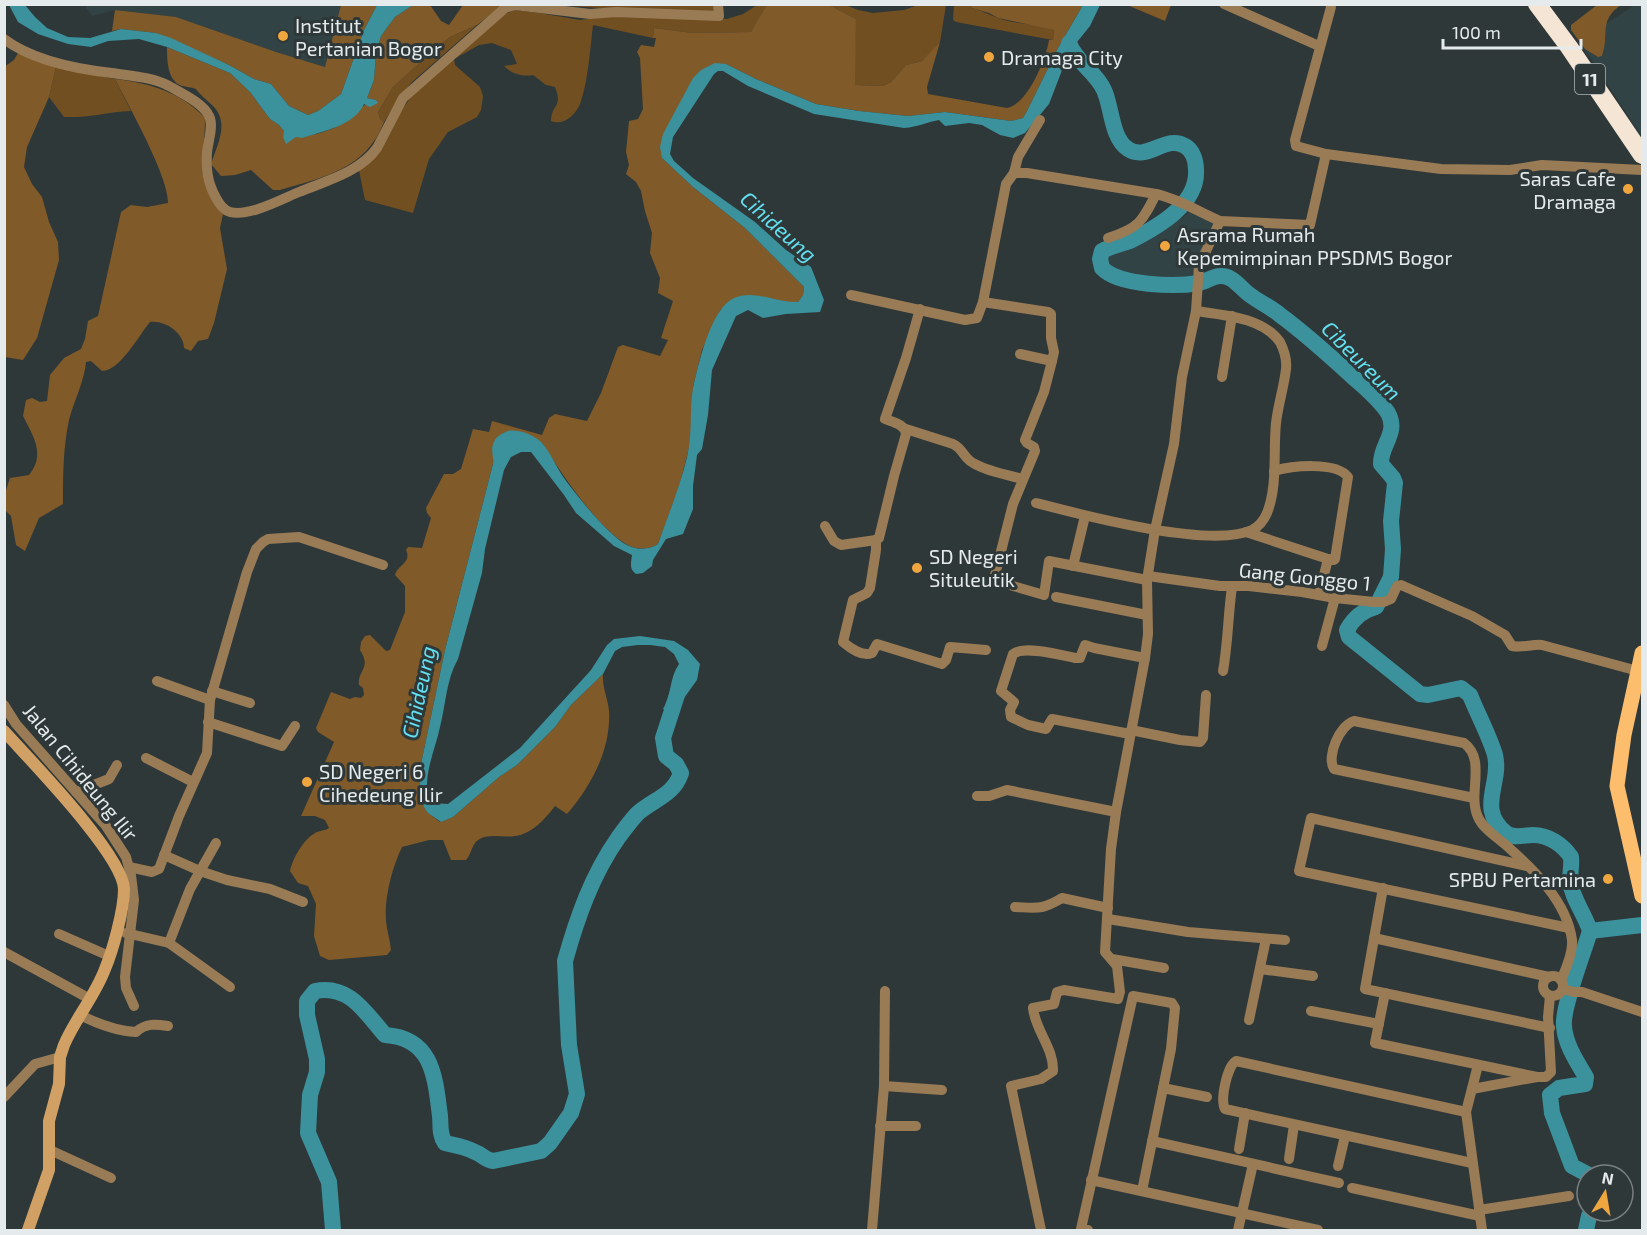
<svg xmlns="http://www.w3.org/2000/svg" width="1647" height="1235" font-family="'Exo 2',sans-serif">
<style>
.built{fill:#324345}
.green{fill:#724f21}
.forest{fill:#805a28}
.water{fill:#3b919c}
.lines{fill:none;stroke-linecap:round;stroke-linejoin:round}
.river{stroke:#3b919c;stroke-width:16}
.street{stroke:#997b56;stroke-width:10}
.secondary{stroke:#d1a064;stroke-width:12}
.primary{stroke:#fcbd6d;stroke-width:15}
.highway{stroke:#f4e5d4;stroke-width:18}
.poi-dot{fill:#f0a63f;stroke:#2f3839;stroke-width:2}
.labels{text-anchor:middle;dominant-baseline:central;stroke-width:6;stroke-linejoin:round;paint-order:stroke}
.shield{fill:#2f3839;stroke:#aeb5b6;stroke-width:1.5}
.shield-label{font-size:18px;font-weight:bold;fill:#e5ebec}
.poi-label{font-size:20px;fill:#e5ebec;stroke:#2f3839;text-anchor:start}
.street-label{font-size:20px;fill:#e5ebec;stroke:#2f3839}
.water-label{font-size:21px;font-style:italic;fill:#63e0f1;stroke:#2f3839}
</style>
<rect width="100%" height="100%" fill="#2f3839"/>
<g class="built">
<path d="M86,4L341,5L325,67L276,52L176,17L115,10L92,16L86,8Z"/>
<path d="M1635,5H1642V137L1583,47L1581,40Z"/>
<path d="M1189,212L1214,222L1191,281L1158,282L1118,272L1104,265L1103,256L1108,253L1135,241L1174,219L1183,218Z"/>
</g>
<g class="green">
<path d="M714,4L715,8L713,12L632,10L555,5Z"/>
<path d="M757,5H770L751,32L693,33L654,28L653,38L593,25C590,50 588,82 580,104C575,116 563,126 551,121C552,103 563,108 555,87L546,85L533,75C522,77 512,74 504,66L517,64L511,50L492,43L479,45L454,59L455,65L480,87L483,96L481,110L477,117L448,132L429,159L413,213L365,200L359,170L411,97L502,15L515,10L539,13L580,20L608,16L727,19L743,14Z"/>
<path d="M829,5H845L858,10L873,13L904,10L918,5H946L940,42L929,55L922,61L906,65L891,82L883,86L854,85L856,19Z"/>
<path d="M954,5H972V8C981,10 989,15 998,18C1016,25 1037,23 1054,30L1053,40L956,22L953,20Z"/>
<path d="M477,25L412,82L400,96L384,122L380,119L378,112L393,87L435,49L450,37Z"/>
<path d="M56,67L115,79L131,111C107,112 90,118 64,117L49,97Z"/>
</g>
<g class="forest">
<path d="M341,5H377L364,30L341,94L318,111L308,115L289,106L271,84L254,79L229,65L156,33L121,29L112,31L115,10L176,17L276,52L325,67Z"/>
<path d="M413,5H430L441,21L449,25L463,5H503L477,25L450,37L435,49L393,87L378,112L380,119L384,122C366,169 324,177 280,190H273L251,170L235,175L221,176L211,164C217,145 230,123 213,106C207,100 201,96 196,89C191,87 186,87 182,86C167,81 167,59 167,47L230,73L250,92L270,119L279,125L285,132L283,137C301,137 321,135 338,126C354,118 356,106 376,100L367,98L374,80L376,53L381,36L395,17Z"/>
<path d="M767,5H829L856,19L855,85L883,86L891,82L906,65L922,61L940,42L927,87L928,94L1007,108C1028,104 1046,59 1049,40H1053L1054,30L998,18L989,13L972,8V5H1083L1058,48L1027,111L1023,118L1011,121L945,112L908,116L859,111L816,104L756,79L726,64L701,70L662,158L693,187L745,228L804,287L803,295L798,302L785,303L764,297L721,309L702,350L693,387L692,436L687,456L679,487L658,544C648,550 635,550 626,544C596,526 561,473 542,443L493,454V464L445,650L422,759L420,774L427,812L440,822L453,817L499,777L517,765L555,727L571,705L603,674C602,688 608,698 609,711C611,750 591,786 567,814L555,806C545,819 532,834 515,836C503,838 488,833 478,840C471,845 472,854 466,860H451L443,840H429L402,847C392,868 384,898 386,921C387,931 390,940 391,950L387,955L329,960L320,956L314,936L316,904L308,886L298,883L290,871C293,858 303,840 315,833C320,830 325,831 329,828L325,820L315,816H301L334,742L318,732L316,728L331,692L350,699L355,697L361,698L364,695L363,688L359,685C357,671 372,668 360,650L361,642L365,636L370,635L386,651L390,650L405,612V586L395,575C398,564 412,563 406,550L408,547L422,548L431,518L427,513L426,508L444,474H453L461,469L473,429L489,432L492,421L542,435L549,418L555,414L587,421L601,393L618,347L623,345L660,356L668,340L661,338L673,301L658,293L660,278L650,253L652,233L645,211L641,191L636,182L626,174L629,165L626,152L629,121L638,119L643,109L640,58L637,52L641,45L654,47L656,38H653L654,28L693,33L751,32Z"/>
<path d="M1127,5H1171L1165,21Z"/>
<path d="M1597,5H1621C1598,21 1610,33 1602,56L1598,57L1585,49L1571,30V25Z"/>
<path d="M18,53L56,67L49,97L27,147L24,167L32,184L42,197L49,222L58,242L59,260L37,338L23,360L5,357L4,67L14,60Z"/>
<path d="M115,79C149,83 181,92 205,118C205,160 192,177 223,214L220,228L227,269L214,323L208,339L198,341L191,351L184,348C184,333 165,320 150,322C139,335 120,371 102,371L91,361L86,362C84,383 74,400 69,420C63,448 63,476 63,504L39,518L25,551L16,545L11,516L5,510V493L10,478L29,475C46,454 33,436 23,416L26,400L32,398L40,402L47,401L50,375L64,358L81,349L85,339L88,321L98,316L121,212L131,205L147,207L168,203C169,177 128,105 115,79Z"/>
</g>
<g class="water">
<path d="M9,5H25L35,17L47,28L68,37L90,38L121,29L156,33L171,38L229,65L254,79L271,84L289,106L308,115L318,111L341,94L364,30L377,5H413L395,17L381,36L376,53L374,80L367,98L376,100L378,103L370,107L364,104C354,126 323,131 302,138L296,137L286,144L283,137L284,131L279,125L270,119L250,92L230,73L167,47L139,39L108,41L91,47L68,44L38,34L18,22Z"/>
<path d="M1083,5H1100L1090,26L1073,47L1066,60L1049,104L1025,133L1013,138L1000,135L982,125L969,123L945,126L939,120C926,122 919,127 904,128L814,114L748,86L723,71H718L714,74L673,137L670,154L674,161L693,178L755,222L786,250L811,267L824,300L820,312L786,314L763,318L748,310L736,316L712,370L708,415L702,449L697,455L693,486V509L683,534L666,539L653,560L652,566L643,573L636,574C629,569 631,563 632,555L614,546L576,513L564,495L531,452H521L511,457L504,470L485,549L482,573L458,659C446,680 446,704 440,727C435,751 422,776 429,801L433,803L448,804L520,748L591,670L607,645L614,639L640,636L674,641L688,650L700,664L697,680L674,712L663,709C672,695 669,678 679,664L674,654L665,647L650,645H638L622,647L615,651L603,674L571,705L555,727L517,765L499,777L453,817L441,822C437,819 432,816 428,813C417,801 420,774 422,759L445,650L493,464C494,457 490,449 494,442C496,436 503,433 508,431C519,429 534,435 542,443C551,453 556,467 564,478C577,496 608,535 627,545C636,550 649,550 658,544C668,515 680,487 687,457C693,433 689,411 693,388C698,365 711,308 734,298C754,289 777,303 798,302L803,295L804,287L745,228L693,187L662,158L660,147L663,134L693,78L701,70L715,63L726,64L756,79L816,104L859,111L908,116L945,112L1011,121L1023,118L1027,111L1058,48Z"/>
</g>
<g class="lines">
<g class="river">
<path d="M1069,43C1076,62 1096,72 1104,90C1112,107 1111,138 1128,149C1147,162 1166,134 1185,146C1193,150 1196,161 1196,170C1198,204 1159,226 1132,240C1122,244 1111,246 1102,251L1100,259L1102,268C1119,286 1176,287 1199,283C1206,282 1213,276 1220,276C1233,275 1240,288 1250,295C1259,302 1271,307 1280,315C1306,334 1329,355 1353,377C1365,388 1379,399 1388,413C1399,433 1380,445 1381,464L1393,478L1395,483L1391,521L1393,549L1391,577L1376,607C1363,610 1353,619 1347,630L1349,637L1420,694L1428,695L1461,688L1470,695C1477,713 1490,737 1495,755C1502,783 1476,809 1506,833C1514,839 1524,835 1533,835C1549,835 1563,845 1571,857C1572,865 1570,873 1570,881C1572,899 1585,914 1590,931C1584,952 1562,1007 1564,1026C1565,1044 1577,1062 1586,1077L1585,1084L1559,1088L1550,1095L1552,1113L1572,1166L1589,1175"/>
<path d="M1590,931L1642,925"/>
<path d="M333,1230L329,1182L308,1133L310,1095L317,1072V1059L307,1015V1001L315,991C349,984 365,1012 385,1035C433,1038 435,1077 440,1116C441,1126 439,1134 445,1143C455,1145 466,1147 475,1152C483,1155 485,1160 493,1161L541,1151L550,1143L571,1113L577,1094L569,1045L565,961C577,918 592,875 618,838C624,830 631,820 638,813C654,799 674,795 681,773L676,764L666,756L663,738L678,692"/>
<path d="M1586,1230L1589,1216L1593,1211"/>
</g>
<g class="street">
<path d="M1224,4L1319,46"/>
<path d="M4,39C33,61 76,69 112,73C131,76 152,77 169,86C181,93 203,103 209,116C214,125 208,142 207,152C206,168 207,181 215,196C218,202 223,210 230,212C249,217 282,199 299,192C326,181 360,172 377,148L403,98L505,8L515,5L590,14L616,12L719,16L718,4"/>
<path d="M1326,154L1296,146L1295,140L1331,7"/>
<path d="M1014,173L1018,157L1040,120"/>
<path d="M1108,238C1139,228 1142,222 1156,194"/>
<path d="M851,295L965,320L977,318L983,302L1006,184L1014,173H1027L1156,194C1179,199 1199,212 1220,221"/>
<path d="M983,302L1048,312L1051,314V338L1054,352L1052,361L1044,392L1025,440L1027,443L1034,447L1035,451L1013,504L995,575L996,581L1044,595L1049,561L1147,580"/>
<path d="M920,309L906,358L885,419C892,422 905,424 906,434L894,476L879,538L876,540V550L870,588L867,593L853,600L843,642C850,648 863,657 872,653L877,644L942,664L946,660L950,647L986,650"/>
<path d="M1020,354L1052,361"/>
<path d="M1222,377L1232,316"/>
<path d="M906,429L953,444C962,448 963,456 970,461C984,471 1006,474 1022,479"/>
<path d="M1274,471C1291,466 1336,461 1348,477L1335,559L1334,560L1328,559L1319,595"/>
<path d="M1036,503C1082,515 1210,549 1252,530C1258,527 1264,520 1267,513C1278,485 1273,452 1276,423C1278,405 1284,387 1286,369C1287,360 1284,350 1280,342C1262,317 1223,315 1196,311"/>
<path d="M825,526L834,541L841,545L876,540"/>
<path d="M1246,532L1328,559"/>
<path d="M1073,566L1085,516"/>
<path d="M1148,576L1220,586H1249L1302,592L1335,598L1374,602H1384L1391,599L1397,586L1401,585L1472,616L1505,635L1512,646C1523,648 1532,644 1542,645L1638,671"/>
<path d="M1056,597L1147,615"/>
<path d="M1322,646L1335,598"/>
<path d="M1223,671C1228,643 1228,615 1232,587"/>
<path d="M212,691L250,703"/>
<path d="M210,700L247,572L256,549L263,542L268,539L299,537L383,565"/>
<path d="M4,705L16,724L106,826L126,857L131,875L134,900L125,977L126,988L134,1006"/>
<path d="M208,722L282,746L295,726"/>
<path d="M1131,730L1180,740L1200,742L1203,738L1206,695"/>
<path d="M1130,734L1052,719L1046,729L1028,725L1011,717L1010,710L1014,702L1001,691L1013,654C1024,645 1061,655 1075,658H1080L1085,645L1094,648L1145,658"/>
<path d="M146,758L193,782"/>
<path d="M76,792L109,779L117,765"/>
<path d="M977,796H989L1007,790L1116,812"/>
<path d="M1474,798L1334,769C1326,756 1340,725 1354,721L1464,743C1487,760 1467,794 1478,817C1483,829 1498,838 1507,846C1534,870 1567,902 1572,940C1573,952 1566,969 1561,980"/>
<path d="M164,855L200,871L227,880L270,889L303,902"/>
<path d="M1527,866L1311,818L1299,871L1569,928"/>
<path d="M129,867L152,872L159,869L179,816L207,753L210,700L157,681"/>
<path d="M1383,888L1365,989L1550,1028"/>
<path d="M1015,907C1038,908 1042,910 1062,898L1108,908"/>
<path d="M1108,919L1188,932L1285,940"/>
<path d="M126,933L169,943L230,987"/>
<path d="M59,934L109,956"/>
<path d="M1374,938L1549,977"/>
<path d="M169,943L190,889L216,843"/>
<path d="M4,952L90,999"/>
<path d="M1112,959L1164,968"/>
<path d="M1260,969L1313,976"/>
<circle cx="1553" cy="986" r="10"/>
<path d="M1563,989L1574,992H1582L1642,1012"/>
<path d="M1385,993L1375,1043L1537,1077"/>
<path d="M1311,1011L1379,1024"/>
<path d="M80,1015C98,1024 117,1031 136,1032C146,1023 155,1024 168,1026"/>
<path d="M1249,1020L1266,939"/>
<path d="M1478,1065L1466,1112L1482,1230"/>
<path d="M884,1086L942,1090"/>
<path d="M1163,1088L1207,1097"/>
<path d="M1472,1089L1537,1077H1546L1551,1072L1548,1017L1550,996"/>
<path d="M4,1097L35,1064L60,1057"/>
<path d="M1466,1112L1236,1061C1227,1066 1220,1100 1225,1109L1472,1163"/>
<path d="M880,1126H916"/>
<path d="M1152,1141L1339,1183"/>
<path d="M1239,1149L1245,1113"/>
<path d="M50,1150L111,1178"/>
<path d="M1289,1159L1294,1125"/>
<path d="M1338,1166L1345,1136"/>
<path d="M1091,1180L1318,1230"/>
<path d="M1352,1188L1480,1216"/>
<path d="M1479,1210L1569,1196"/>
<path d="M872,1230L884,1086L885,991"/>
<path d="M1041,1230L1011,1086L1041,1079L1053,1071C1054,1048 1035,1030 1033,1008L1054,1004L1057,992L1064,990L1118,999L1120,992L1117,966L1105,952L1111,849L1116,812L1145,658L1148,634L1147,580L1155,530L1174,444L1182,377L1196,311L1199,266L1220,221L1310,225L1326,154L1441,169L1510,170L1542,165L1642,170"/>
<path d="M1088,1230L1081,1229L1133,996L1172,1003L1175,1008L1171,1049L1142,1191"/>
<path d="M1238,1230L1253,1164"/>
</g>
<path class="secondary" d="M4,731C30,760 123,855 124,889C124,910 113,950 105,969C95,996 75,1019 64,1045L60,1057L59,1084L49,1121V1170L28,1230"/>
<path class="primary" d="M1642,653L1624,735L1617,786L1642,896"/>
<path class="highway" d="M1537,4L1569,47L1642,155"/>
</g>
<g class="poi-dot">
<circle cx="283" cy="36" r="6"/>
<circle cx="989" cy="57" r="6"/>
<circle cx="1628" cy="189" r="6"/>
<circle cx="1165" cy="246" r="6"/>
<circle cx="917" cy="568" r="6"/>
<circle cx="307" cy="782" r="6"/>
<circle cx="1608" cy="879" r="6"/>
</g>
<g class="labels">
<rect class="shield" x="1575" y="64" width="30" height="30" rx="4.5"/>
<g class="shield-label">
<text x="1590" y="79">11</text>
</g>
<g class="poi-label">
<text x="295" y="25">Institut<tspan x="295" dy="23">Pertanian Bogor</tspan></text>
<text x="1001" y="57">Dramaga City</text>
<text x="1616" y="178" text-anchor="end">Saras Cafe<tspan x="1616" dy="23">Dramaga</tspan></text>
<text x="1177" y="234">Asrama Rumah<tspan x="1177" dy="23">Kepemimpinan PPSDMS Bogor</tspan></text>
<text x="929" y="556">SD Negeri<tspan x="929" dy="23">Situleutik</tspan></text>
<text x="319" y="771">SD Negeri 6<tspan x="319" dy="23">Cihedeung Ilir</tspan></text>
<text x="1596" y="879" text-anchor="end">SPBU Pertamina</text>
</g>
<g class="street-label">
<text transform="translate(1305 576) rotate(6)">Gang Gonggo 1</text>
<text transform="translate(81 772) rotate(51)">Jalan Cihideung Ilir</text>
</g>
<g class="water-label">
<text transform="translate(779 226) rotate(42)">Cihideung</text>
<text transform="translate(1362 360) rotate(45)">Cibeureum</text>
<text transform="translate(418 692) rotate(-78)">Cihideung</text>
</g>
</g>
<rect width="1647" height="1235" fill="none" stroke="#e5ebec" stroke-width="12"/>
<g transform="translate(1605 1193) rotate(11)"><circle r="28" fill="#2f3839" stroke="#788081" stroke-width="1.5"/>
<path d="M0-4.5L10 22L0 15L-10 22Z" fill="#f0a63f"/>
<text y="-9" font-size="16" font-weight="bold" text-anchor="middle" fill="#e5ebec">N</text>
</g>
<path d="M1443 39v9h138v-9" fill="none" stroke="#e5ebec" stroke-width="3"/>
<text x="1452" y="39" font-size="18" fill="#e5ebec" stroke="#2f3839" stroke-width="4.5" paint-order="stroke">100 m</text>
</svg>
